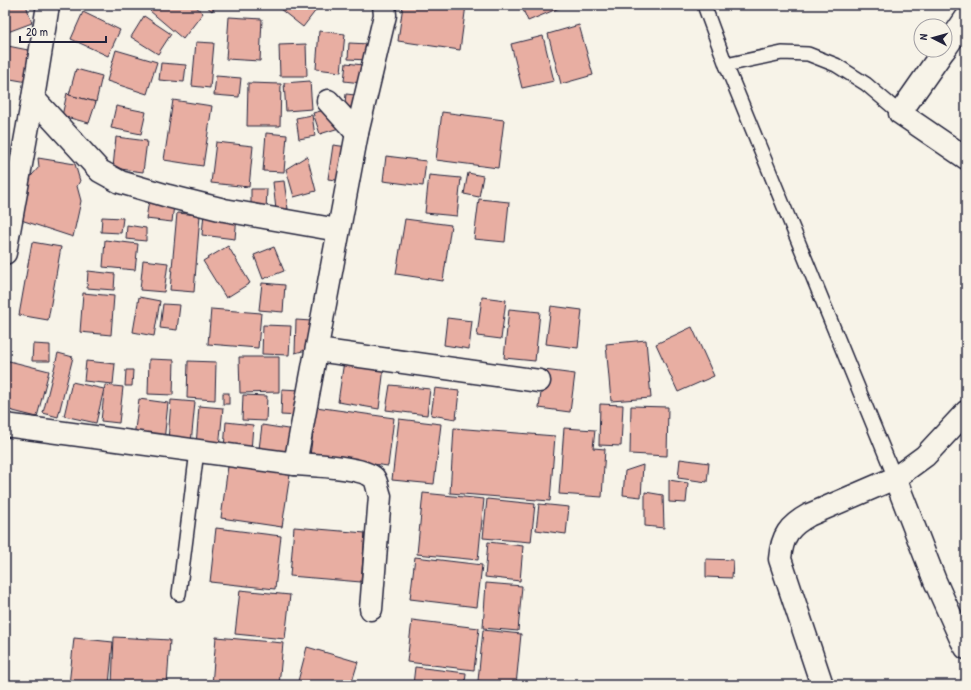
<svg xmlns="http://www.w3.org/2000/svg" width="971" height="690" font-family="'Patrick Hand',sans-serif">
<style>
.building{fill:#e8aea2;stroke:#22223b}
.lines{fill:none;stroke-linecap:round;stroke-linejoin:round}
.service-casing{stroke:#22223b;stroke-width:16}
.minor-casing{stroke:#22223b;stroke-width:25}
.service{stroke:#f7f3e8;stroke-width:13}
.minor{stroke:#f7f3e8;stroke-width:22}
</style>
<rect width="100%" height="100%" fill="#f7f3e8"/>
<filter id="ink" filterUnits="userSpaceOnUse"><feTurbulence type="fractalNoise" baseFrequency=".025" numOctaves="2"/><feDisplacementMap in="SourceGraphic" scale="8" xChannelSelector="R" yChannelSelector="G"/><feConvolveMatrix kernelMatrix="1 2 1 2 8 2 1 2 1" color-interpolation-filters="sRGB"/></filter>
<g filter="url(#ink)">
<g class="building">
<path d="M5,5H26L32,23L5,33Z"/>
<path d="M155,5H194L203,13L183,39L150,11Z"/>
<path d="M205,5H217L212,11Z"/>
<path d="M275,5H320L303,27Z"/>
<path d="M403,5H466L460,50L398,41Z"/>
<path d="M521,5H563L564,6L528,21Z"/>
<path d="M83,12L120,30L108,56L71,39Z"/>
<path d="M144,16L171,34L158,54L131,37Z"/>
<path d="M229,17L262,19L260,61L226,59Z"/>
<path d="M579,25L593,75L561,84L548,34Z"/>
<path d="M319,31L345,34L341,72L316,69Z"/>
<path d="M543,36L554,81L522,88L511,44Z"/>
<path d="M196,42L214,43L210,88L192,86Z"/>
<path d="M349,43L369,44L368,60L348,59Z"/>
<path d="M306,44L307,76H280L279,45Z"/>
<path d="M8,46L38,52L33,83L5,78V63Z"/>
<path d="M116,50L157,62L147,94L107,81Z"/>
<path d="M161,63L186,65L184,82L159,80Z"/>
<path d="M346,63L363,65L361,83L344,81Z"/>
<path d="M76,69L102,76L96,102L69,95Z"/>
<path d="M216,76L241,78L239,97L214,95Z"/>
<path d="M310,81L312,109L286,111L284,83Z"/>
<path d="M248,83L281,84L280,126H247Z"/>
<path d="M67,93L69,95L96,102L89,123L62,116Z"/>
<path d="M346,94L373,97L370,116L344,113Z"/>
<path d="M173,100L212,106L203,166L164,160Z"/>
<path d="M116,106L146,112L141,134L111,128Z"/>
<path d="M332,108L339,128L320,134L313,113Z"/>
<path d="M442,112L504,120L498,168L436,160Z"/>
<path d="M312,115L315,136L299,139L296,118Z"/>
<path d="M266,133L287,135L284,172L263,171Z"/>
<path d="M116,137L147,141L143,172L113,168Z"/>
<path d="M216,142L253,146L249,187L211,183Z"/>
<path d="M333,145L348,147L343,181L328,179Z"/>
<path d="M307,156L316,191L294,197L286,169Z"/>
<path d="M386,156L426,161L423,186L383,181Z"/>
<path d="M38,158L75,164L80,181L77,186L81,201L73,237L21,220L26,182L39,167Z"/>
<path d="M468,173L483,176L479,197L464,194Z"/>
<path d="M429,175L461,178L457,216L425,213Z"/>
<path d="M284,181L288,209L276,210L273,182Z"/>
<path d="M251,189H267L266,211H251Z"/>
<path d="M479,199L509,202L505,242L474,239Z"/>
<path d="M149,200L174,204L172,222L146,219Z"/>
<path d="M177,213L200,215L194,292L170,290Z"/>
<path d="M204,213L237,216L235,239L202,235Z"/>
<path d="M102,217L123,218L121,233L101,232Z"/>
<path d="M405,219L451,225L443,281L396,274Z"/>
<path d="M127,225L146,228V241L126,239Z"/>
<path d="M105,240L138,244L135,270L103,267Z"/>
<path d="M32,242L61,247L48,320L19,315Z"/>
<path d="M228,246L250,283L226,298L203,261Z"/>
<path d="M274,247L284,271L263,279L254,255Z"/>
<path d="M143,260L168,263L164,292L140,290Z"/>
<path d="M88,271L115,274L114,290L87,288Z"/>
<path d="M262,283L285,285L283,312L259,310Z"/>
<path d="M83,293L114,296L111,335L80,332Z"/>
<path d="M139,297L160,301L154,336L133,332Z"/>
<path d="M482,297L506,300L501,339L477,336Z"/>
<path d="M163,304L180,305L177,330L160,328Z"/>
<path d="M551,306L582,310L578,348L546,344Z"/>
<path d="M211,309L261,313L258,348L208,344Z"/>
<path d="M509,309L540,312L535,361L504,358Z"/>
<path d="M447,318L472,321L469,349L444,345Z"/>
<path d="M296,320L311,321L310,349L295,353Z"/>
<path d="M263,325L291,326L289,355L262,354Z"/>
<path d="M692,327L714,376L678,392L656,344Z"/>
<path d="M646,340L651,398L611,401L606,344Z"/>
<path d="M33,344L50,345V361H32Z"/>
<path d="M58,353L73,357L58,417L43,413Z"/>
<path d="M239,357H279V392L240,393Z"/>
<path d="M149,359L174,360L173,395L148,394Z"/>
<path d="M5,360L49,371L37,417L5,409Z"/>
<path d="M86,361L115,364L113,384L84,381Z"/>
<path d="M188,361L216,362L215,400L187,398Z"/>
<path d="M344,361L384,367L379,409L338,402Z"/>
<path d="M126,370H133L132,386H125Z"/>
<path d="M544,370L575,374L570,412L539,408Z"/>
<path d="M72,382L104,389L96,423L64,416Z"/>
<path d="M105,385L123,387L119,423L101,421Z"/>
<path d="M390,385L430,389L427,415L386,410Z"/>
<path d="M435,388L459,391L456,419L431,415Z"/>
<path d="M282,389L301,390L300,416L281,415Z"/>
<rect x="223" y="393" width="6" height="11"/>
<path d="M243,395L267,396L266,421L242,420Z"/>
<path d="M139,399L168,403L164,441L134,437Z"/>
<path d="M171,400L195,402L191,443L168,441Z"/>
<path d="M600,404L623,405L621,446L599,445Z"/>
<path d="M199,406L223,408L219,448L196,446Z"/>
<path d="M631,406L668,407L667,456L630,454Z"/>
<path d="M316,407L394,418L388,466L310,456Z"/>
<path d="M399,419L441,424L434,484L392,480Z"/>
<path d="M226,422L253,425L251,451L224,449Z"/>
<path d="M262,425L294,430L291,453L259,449Z"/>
<path d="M454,428L555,436L550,501L450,493Z"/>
<path d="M564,428L595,430L593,448L605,449L602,497L559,494Z"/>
<path d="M229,459L291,468L282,527L221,518Z"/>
<path d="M680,459L709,463L707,482L678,478Z"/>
<path d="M643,465L641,497L623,495L625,471Z"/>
<path d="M669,480L688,483L686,503L669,502Z"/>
<path d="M645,492L663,495L664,528L645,526Z"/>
<path d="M423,493L484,499L478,560L417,554Z"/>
<path d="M487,499L535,504L531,542L483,538Z"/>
<path d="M539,504L569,507L566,534L536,530Z"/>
<path d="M294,527L365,533L361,582L290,576Z"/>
<path d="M216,528L281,536L275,589L210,582Z"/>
<path d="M488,542L523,546L520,581L485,577Z"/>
<path d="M415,557L482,565L477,607L410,599Z"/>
<path d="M706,559L733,560L732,578L706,577Z"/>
<path d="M486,583L522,586L518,631L483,628Z"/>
<path d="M240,590L290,595L285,639L235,634Z"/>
<path d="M412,620L479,628L474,670L407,662Z"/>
<path d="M483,630L521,634L516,685L478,681Z"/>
<path d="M114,637L170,640L167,685H112Z"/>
<path d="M216,637L283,643L279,685H212Z"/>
<path d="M74,638L113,642L109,685H69Z"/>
<path d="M307,647L358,662L351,685H297Z"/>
<path d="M415,667L466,673L465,685H413Z"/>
</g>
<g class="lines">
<defs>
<g id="service">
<path d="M704,5L726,65L895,478"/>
<path d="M726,65L782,53L808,54L836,65L866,84L900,113"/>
<path d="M179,594L197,451"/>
</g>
<g id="minor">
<path d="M945,49L966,18"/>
<path d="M944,50L900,113L966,158"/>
<path d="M33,98L100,171L120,182L168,196L224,210L338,230"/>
<path d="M328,101L357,133"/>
<path d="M5,253L33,98L48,5"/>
<path d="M317,350L539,381"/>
<path d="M5,425L295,464L357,133L385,15L384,5"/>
<path d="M295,464C312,465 363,467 374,478C377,482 378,491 380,496L371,609"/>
<path d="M895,478L935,581L961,639L966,648"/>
<path d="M822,685L780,559C782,536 789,526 809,515L895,478L925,456L966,412"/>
</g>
</defs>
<use href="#service" class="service-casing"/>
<use href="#minor" class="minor-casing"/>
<use href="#service" class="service"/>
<use href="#minor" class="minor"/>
</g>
</g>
<rect width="971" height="690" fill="none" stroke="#f7f3e8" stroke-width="20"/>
<rect x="10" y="10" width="951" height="670" fill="none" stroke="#22223b" stroke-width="1.5" filter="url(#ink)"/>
<g transform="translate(933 38) rotate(276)"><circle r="19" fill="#f7f3e8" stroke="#a29fa3"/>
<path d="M0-3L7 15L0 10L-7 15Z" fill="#22223b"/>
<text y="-6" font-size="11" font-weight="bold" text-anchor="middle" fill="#22223b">N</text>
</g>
<path d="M20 36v6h86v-6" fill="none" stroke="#22223b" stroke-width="2"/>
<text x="26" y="36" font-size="12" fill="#22223b" stroke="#f7f3e8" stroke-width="3" paint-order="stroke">20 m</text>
</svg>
